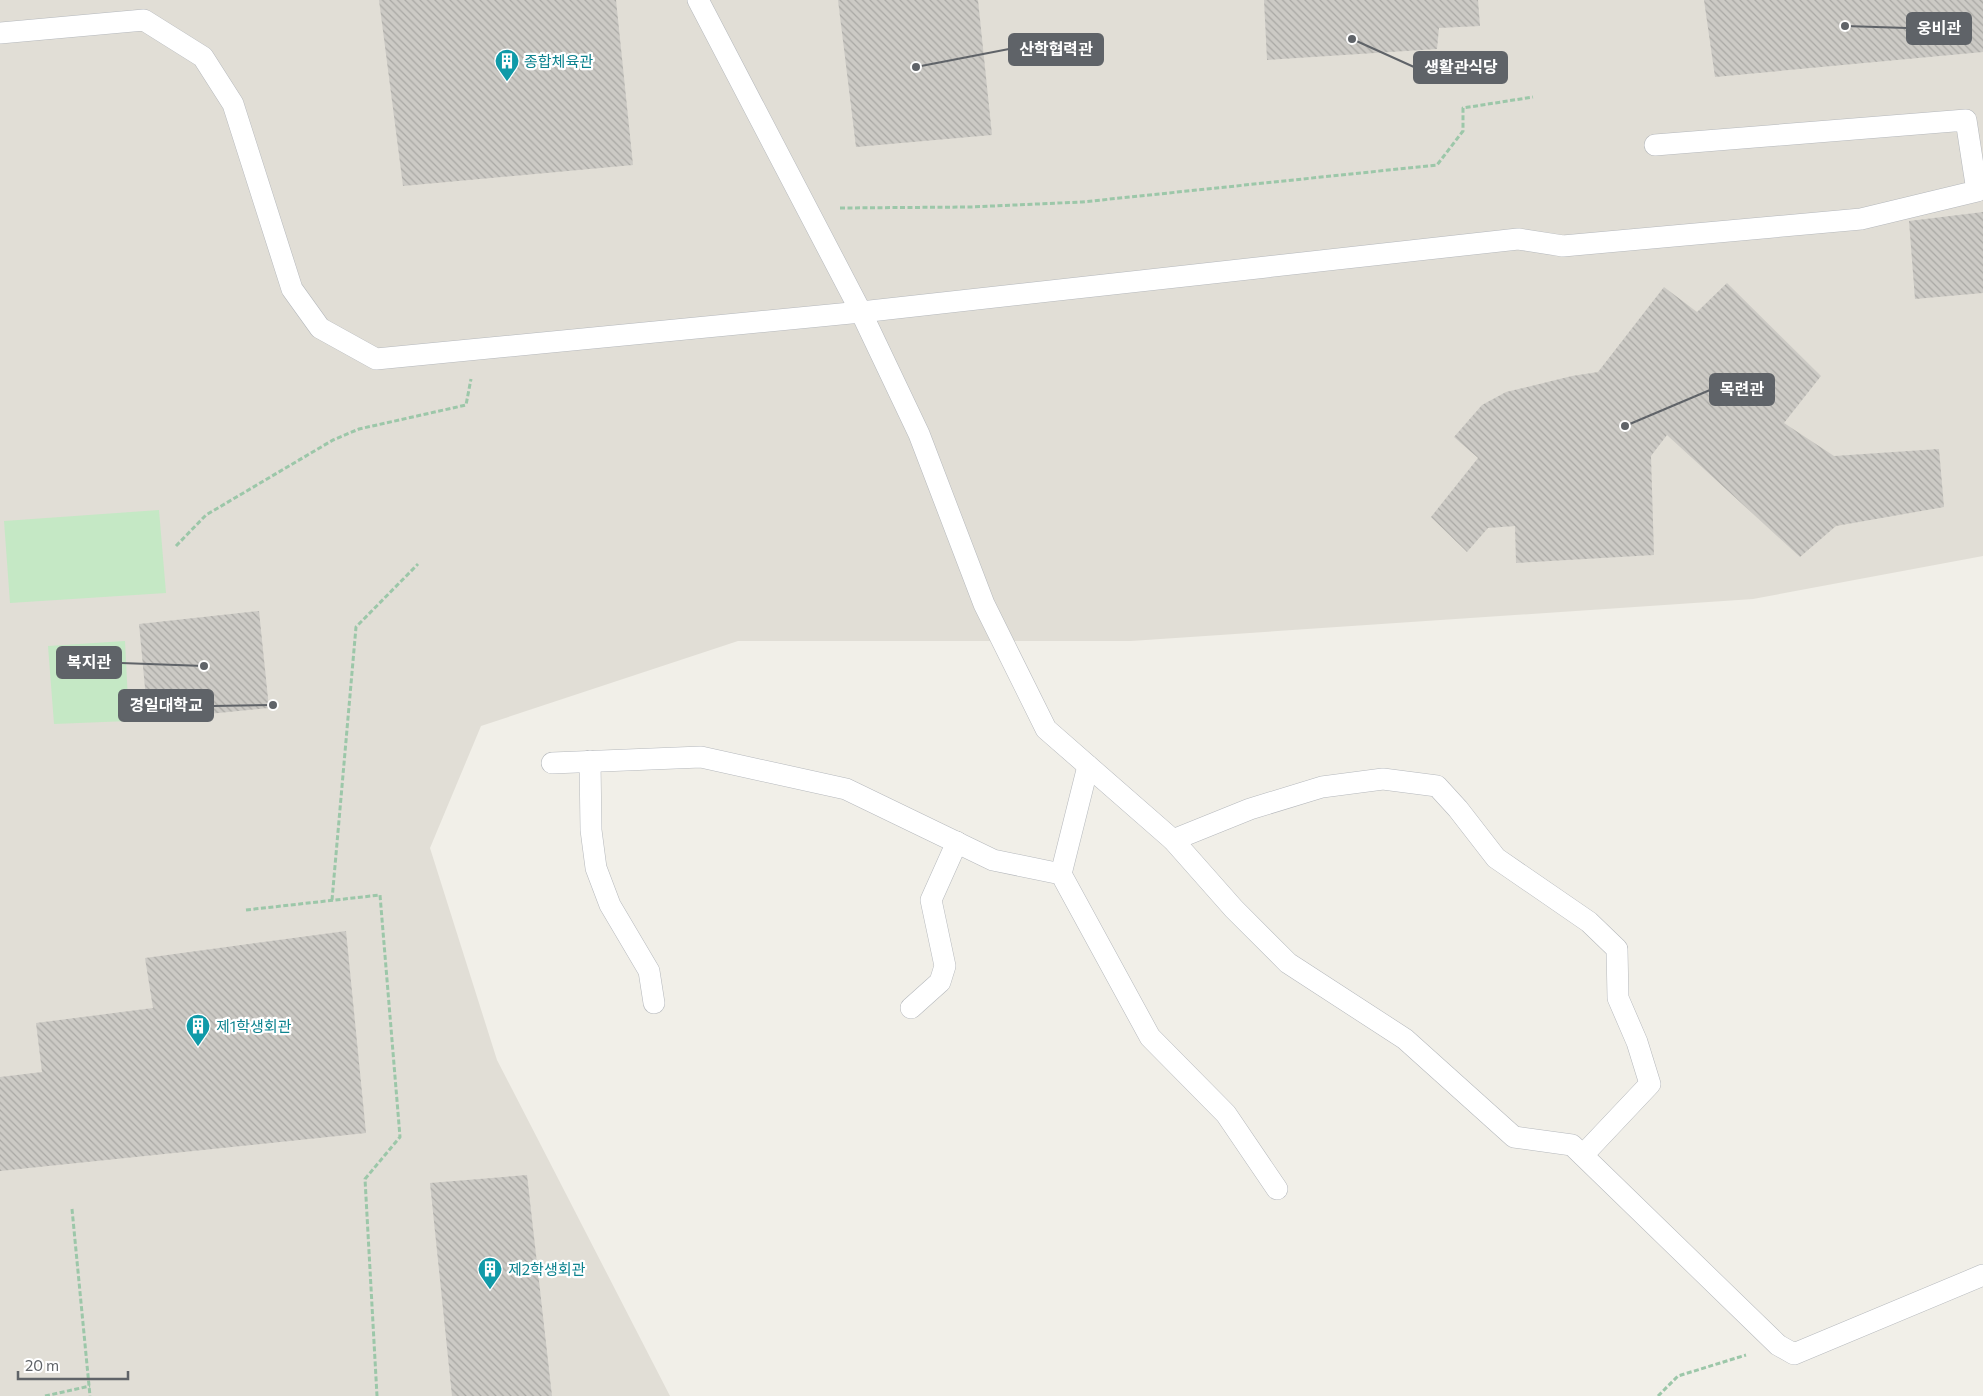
<svg xmlns="http://www.w3.org/2000/svg" width="1983" height="1396" font-family="Commissioner,'Noto Sans KR',sans-serif">
<style>
.education{fill:#e1ded6}
.pitch{fill:#c5e8c5}
.building{fill:url(#building-back-hatch)}
.lines{fill:none;stroke-linecap:round;stroke-linejoin:round}
.lane-casing{stroke:#b5b8bc;stroke-width:22}
.path{stroke:#9cc7a9;stroke-width:3;stroke-dasharray:5 2.5;stroke-linecap:butt}
.lane{stroke:#fff;stroke-width:21}
.labels{text-anchor:middle;dominant-baseline:central;stroke-width:4.5;stroke-linejoin:round;paint-order:stroke}
.culture-label{font-size:15px;fill:#0d838f;stroke:#fff;text-anchor:start}
.leader{fill:none;stroke:#5f6368;stroke-width:2}
.callout-dot{fill:#5f6368;stroke:#fff;stroke-width:2}
.callout{fill:#5f6368;stroke:#5f6368;stroke-width:2}
.callout-label{font-size:16px;text-anchor:middle;font-weight:bold;fill:#fff}
</style>
<defs>
<pattern id="building-back-hatch" width="6" height="6" patternUnits="userSpaceOnUse" patternTransform="scale(1.25)"><rect width="6" height="6" fill="#cccac5"/><path d="M-1 5l2 2M0 0l6 6M5-1l2 2" fill="none" stroke="#a9a8a4"/></pattern>
</defs>
<rect width="100%" height="100%" fill="#f1efe8"/>
<path class="education" d="M0,0H1983V556L1753,599L1131,641H738L481,726L430,848L497,1060L670,1396H0Z"/>
<g class="pitch">
<path d="M159,510L166,593L10,603L4,521Z"/>
<path d="M125,641L129,721L54,724L48,646Z"/>
</g>
<g class="building">
<path d="M379,0H616L633,165L403,186Z"/>
<path d="M838,0H978L992,135L856,147Z"/>
<path d="M1264,0H1478L1480,26L1439,28L1437,49L1267,60Z"/>
<path d="M1704,0H1983V52L1715,77Z"/>
<path d="M1983,212V293L1915,299L1909,221Z"/>
<path d="M1727,283L1821,376L1784,423L1834,456L1939,449L1944,507L1836,526L1800,557L1667,435L1651,456L1654,555L1516,563L1515,526L1488,528L1467,552L1431,517L1478,458L1454,437L1482,405L1506,392L1572,376L1598,372L1664,287L1697,312Z"/>
<path d="M259,611L269,708L148,720L139,624Z"/>
<path d="M346,931L366,1133L0,1171V1077L42,1072L36,1023L153,1008L145,958Z"/>
<path d="M527,1175L552,1396H452L430,1183Z"/>
</g>
<g class="lines">
<defs>
<g id="lane">
<path d="M698,0L861,312L919,434L984,604L1046,729L1173,840L1234,909L1288,963L1405,1039L1514,1137L1572,1145L1778,1345L1794,1354L1983,1275"/>
<path d="M0,33L144,20L203,57L233,104L292,289L320,328L376,359L861,312L1518,239L1563,246L1861,219L1977,191L1966,120L1655,145"/>
<path d="M590,761L591,830L596,868L610,905L649,971L654,1003"/>
<path d="M552,763L701,757L846,789L993,860L1061,874L1150,1037L1226,1114L1277,1189"/>
<path d="M1173,840L1250,809L1322,787L1383,779L1437,786L1458,809L1496,858L1589,922L1617,949L1618,998L1637,1042L1650,1084L1583,1155"/>
<path d="M1061,874L1088,766"/>
<path d="M911,1008L940,982L945,966L931,900L957,842"/>
</g>
</defs>
<use href="#lane" class="lane-casing"/>
<g class="path">
<path d="M840,208L970,207L1082,202L1437,165L1463,131V108L1533,97"/>
<path d="M176,546L206,515L333,440L359,429L466,405L471,379"/>
<path d="M332,900L356,627L418,564"/>
<path d="M246,910L380,895L400,1137L365,1179L377,1396"/>
<path d="M72,1209L90,1396"/>
<path d="M45,1396L90,1386"/>
<path d="M1658,1396L1678,1376L1746,1355"/>
</g>
<use href="#lane" class="lane"/>
</g>
<defs>
<symbol id="building-pin" viewBox="-11 -11 22 30"><path d="M0 17L-7.5 6A9.5 9.5 0 1 1 7.5 6Z" fill="#0f9aa8" stroke="#fff"/><path d="M-4-6H4V6H1V3H-1V6H-4ZM-2.5-4.3h1.7v1.8h-1.7ZM.8-4.3h1.7v1.8H.8ZM-2.5-1h1.7V.8h-1.7ZM.8-1h1.7V.8H.8Z" fill="#fff"/></symbol>
</defs>
<g fill-rule="evenodd">
<use href="#building-pin" x="493" y="47" width="28" height="38"/>
<use href="#building-pin" x="184" y="1012" width="28" height="38"/>
<use href="#building-pin" x="476" y="1255" width="28" height="38"/>
</g>
<g class="labels">
<g class="culture-label">
<text x="524" y="61">종합체육관</text>
<text x="216" y="1026">제1학생회관</text>
<text x="508" y="1269">제2학생회관</text>
</g>
</g>
<path class="leader" d="M1845 26L1907 28M916 67L1009 49M1352 39L1414 67M1625 426L1710 390M204 666L121 663M273 705L213 706"/>
<g class="callout-dot">
<circle cx="1845" cy="26" r="5"/>
<circle cx="916" cy="67" r="5"/>
<circle cx="1352" cy="39" r="5"/>
<circle cx="1625" cy="426" r="5"/>
<circle cx="204" cy="666" r="5"/>
<circle cx="273" cy="705" r="5"/>
</g>
<g class="callout">
<rect x="1907" y="13" width="64" height="31" rx="5"/>
<rect x="1009" y="34" width="94" height="31" rx="5"/>
<rect x="1414" y="52" width="93" height="31" rx="5"/>
<rect x="1710" y="374" width="64" height="31" rx="5"/>
<rect x="57" y="647" width="64" height="31" rx="5"/>
<rect x="119" y="690" width="94" height="31" rx="5"/>
</g>
<g class="callout-label">
<text x="1939" y="34">웅비관</text>
<text x="1056" y="55">산학협력관</text>
<text x="1461" y="73">생활관식당</text>
<text x="1742" y="395">목련관</text>
<text x="89" y="668">복지관</text>
<text x="166" y="711">경일대학교</text>
</g>
<path d="M18 1371v8h110v-8" fill="none" stroke="#5f6368" stroke-width="2.5"/>
<text x="25" y="1371" font-size="15" fill="#5f6368" stroke="#ffffff" stroke-width="4" paint-order="stroke">20 m</text>
</svg>
